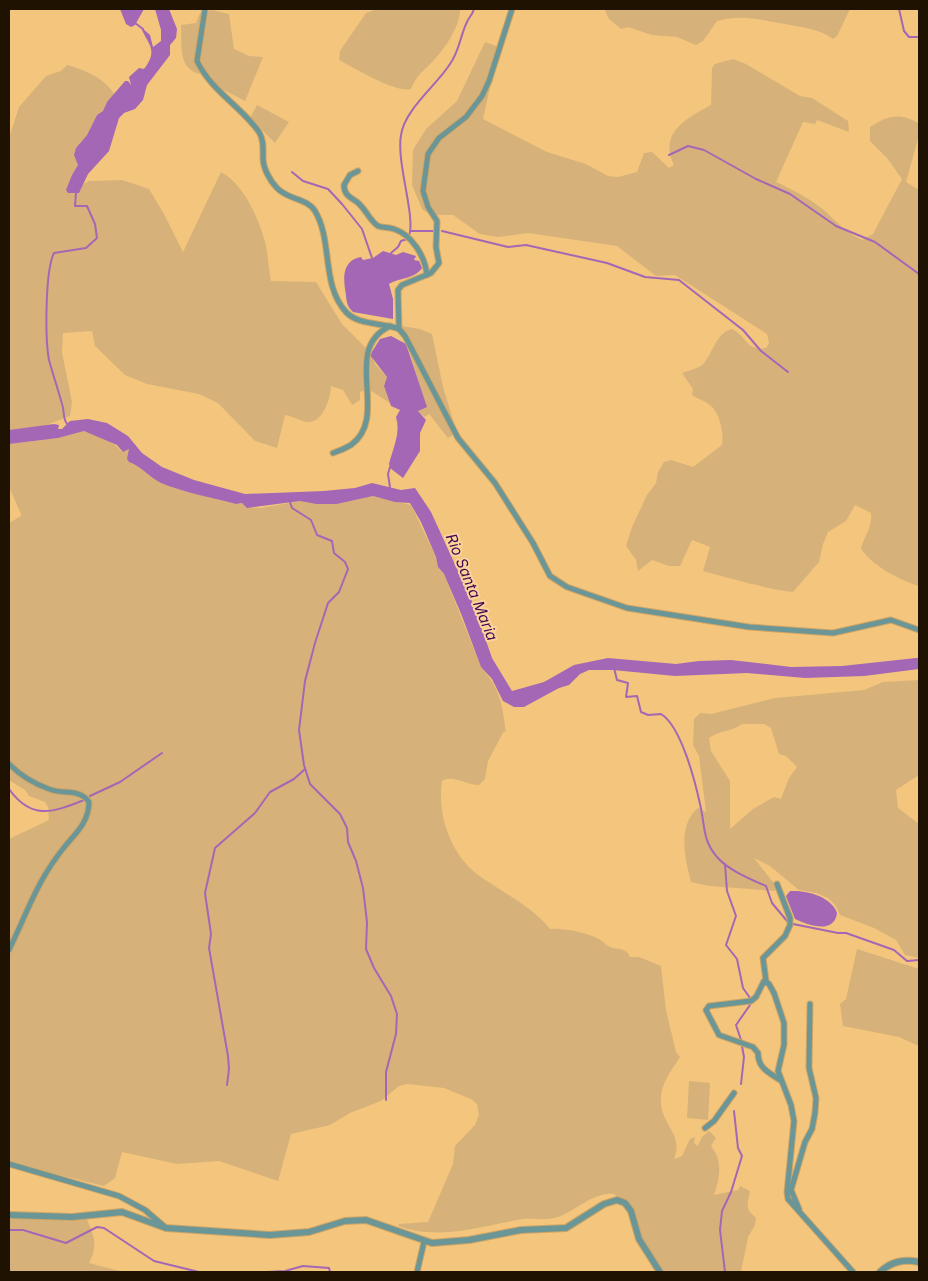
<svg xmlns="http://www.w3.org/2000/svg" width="928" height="1281" font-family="Inter,sans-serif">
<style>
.green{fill:#d6b27a;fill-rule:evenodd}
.water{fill:#a367b6}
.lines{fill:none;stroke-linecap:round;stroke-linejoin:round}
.stream{stroke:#a367b6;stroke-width:2}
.minor-casing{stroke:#cea566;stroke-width:7}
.tertiary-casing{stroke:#cea566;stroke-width:8}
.minor{stroke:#6a9697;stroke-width:5}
.tertiary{stroke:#6a9697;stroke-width:6}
.labels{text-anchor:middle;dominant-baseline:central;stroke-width:4;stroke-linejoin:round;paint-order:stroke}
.water-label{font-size:15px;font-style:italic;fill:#430653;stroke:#fad49b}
</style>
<rect width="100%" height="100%" fill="#f4c57c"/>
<g class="green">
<path d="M377,9H460C461,25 444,50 433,61C425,70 415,76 411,89C394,93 355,68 339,60L340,51L366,13Z"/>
<path d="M607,9H850L837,36L833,39C818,28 803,28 785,24C761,20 741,14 717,21L703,41L696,45L677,37L652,35L628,27L621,29L609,19L605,11Z"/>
<path d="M212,10L229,14L234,49L249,56L263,57L245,101L220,88L209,75C177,74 182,50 181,25L196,23L200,13Z"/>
<path d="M485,42L499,47L483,119L547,152L586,164L608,176L618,177L637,172L644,153L652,152L669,168L674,165C658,133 687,118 711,105L712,68L715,64L733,59L746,64L800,96L812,98L848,121L849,132L817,120L815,124L803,122L776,182C793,190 811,199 825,211C838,223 845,232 862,240L873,234L902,179L887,158L870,141V127C887,116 900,112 918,123L919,135L906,182L919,190V586C898,579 874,567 861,549C865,533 872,531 871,513L855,505L846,521L828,532L823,544L819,562L793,592C762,588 733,579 703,571L710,547L692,540L680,566H669L652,560L638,571L636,560L626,546L632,527L647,495L656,483L658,472L664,462L671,460L693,467L722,445C724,433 720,413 710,405C705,401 698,399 692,395L693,389L682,373C688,371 700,368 704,363C714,351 716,333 732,329C747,336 745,351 766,348L769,343L767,334L675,275L656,276L617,246L528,233L498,237L480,234L453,215H431L422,209L412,185L413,150L426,129L457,101Z"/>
<path d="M67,65C86,70 104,78 115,95L107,102L103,111L97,115L87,135L80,143L78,168L72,175L80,191L83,184L89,181L122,180L149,189L164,214L183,252L221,172C242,183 256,213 263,235C268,249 268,266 271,281L316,282L342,324L371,353L375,364L387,377L384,386L390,403L368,389L360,392V400L352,405L343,390L331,386C331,397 323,424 307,422C300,421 293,416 285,415L277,448L255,441L218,403L199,394L147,384L125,375L95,346L92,331L63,333L62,352L72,402L70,416L41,427L9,430V138L19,107L46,76L61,71Z"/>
<path d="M257,105L289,122L275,143L250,118Z"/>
<path d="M402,326L420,329L432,334L443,387L457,433L448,438L429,414L425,417L418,411L426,407L408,347L397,327Z"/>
<path d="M81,431C93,431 115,442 122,452L129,449L131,463H136L173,488L236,504L243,503L246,507L261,508L300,501L316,504H337L373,496L411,505L436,557L439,569L444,574L481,667C501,690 502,704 506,733L504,731L488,761L485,779L479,785C466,785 453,774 442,781C437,814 450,853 477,874C501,892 531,905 550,929C564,928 583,932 597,938C602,940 605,945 610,947C618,950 626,947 630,957H639L661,966L666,1010L676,1052L680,1057C671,1071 659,1086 661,1103C662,1125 684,1135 674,1159L682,1156L690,1139L695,1137L694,1143L698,1146L702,1137L709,1131L716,1138L711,1146C723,1160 720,1178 714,1195L738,1190L740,1186L750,1191C747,1207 745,1208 756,1218L755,1225L748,1237L741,1272H662L641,1248L628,1204L614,1194C593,1192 576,1211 558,1217C546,1221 535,1218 523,1219C481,1226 440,1241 398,1226L399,1224L428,1222L453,1164L455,1146L475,1125L479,1115L477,1104L471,1099L444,1088L407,1084L399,1086L381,1101L350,1113L330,1125L291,1134L278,1181L219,1161L177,1164L122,1152L115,1178L104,1186L9,1163V839L49,820L48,807L45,802L29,796L25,790L9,780V523L21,516V514L9,487V444L58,438Z"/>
<path d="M919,680V775L896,790L898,808L919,824V958L905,955L896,940L874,928L840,915L836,906L828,898L816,893L799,890L770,866L754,858L776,886L777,891L709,886L691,882C685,859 677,825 698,808L706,812L699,756L693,745L694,719L700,713L711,714L775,698L864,690L883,682ZM742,724H764L771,728L779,754L786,756L797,767L789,778L781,799L774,797L753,809L730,829V781L711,751L709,738C720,730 732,732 742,724Z"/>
<path d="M857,949L919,969V1046L899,1037L843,1026L840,1004L846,999Z"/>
<path d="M689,1081L710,1083L708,1120L687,1118Z"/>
<path d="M9,1214H85C92,1234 100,1242 89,1263L123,1272H10Z"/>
</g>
<g class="water">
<path d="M120,9H144L135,25L131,27L126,24Z"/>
<path d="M155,9H169L177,29L176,38L170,45V55L147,85L143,100L135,109L124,113L119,118L109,151L88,174L79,193H68L66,190L72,175L78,165L74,155L76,148L87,135L97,115L103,111L107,102L125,81H128L131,85L129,77L139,68L144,69C160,49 146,43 141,27L150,35L153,47L161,41V30Z"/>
<path d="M383,251L396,255L403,252L416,256L414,260L419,261L422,268C415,279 398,278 389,284L393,299V319L353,312C345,305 347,298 345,289C343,275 344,260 361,257L363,260L373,258Z"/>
<path d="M391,336L406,344L427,407L418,411L426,420L420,433V451L403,478L390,468L389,464C393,448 401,433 396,417L400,410L391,406L384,386L387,377L370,355L380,339Z"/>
<path d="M88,419L107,423L128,436L142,453L162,467L194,480L245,494L324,491L355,488L372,483L401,490L415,488L431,512L474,606L492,658L512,691L544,682L574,665L608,658L676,664L699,661L731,660L791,667L842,666L916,658H919V669L864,676L805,678L747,673L675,676L613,670H589L580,674L569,685L559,688L524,707H514L503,701L492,679L481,667L462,616L444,574L438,567L436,557L421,522L410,503L395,502L373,496L337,504H316L300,501L247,508L242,503L236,504C211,497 185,493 161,483C149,477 141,466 129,462L127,459L129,449L123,452L117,445L84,431L58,438L9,444V430L54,424L59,425L58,429H62L70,421Z"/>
<path d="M790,891C806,890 831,896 837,913C834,935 808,925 795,919L786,896Z"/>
</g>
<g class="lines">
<g class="stream">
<path d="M899,9L904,31L909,37H919"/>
<path d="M135,23L143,29"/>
<path d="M669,155L688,146L704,150L756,179L790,194L836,226L875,242L919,274"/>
<path d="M292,172L303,181L328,189L342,204L362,229L372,258"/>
<path d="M411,231H433"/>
<path d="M442,231L508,247L526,245L607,263L645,277L679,280L743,330L761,351L788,372"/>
<path d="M409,236C416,217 396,162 401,135C405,109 436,86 450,64C460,50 460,36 467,22C469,17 473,14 474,9"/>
<path d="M391,253L398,247L401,241L407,239"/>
<path d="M68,425C62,419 65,412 62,404C58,389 53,375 49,360C45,339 45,271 54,253L86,248L97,238L95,224L87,206H75L76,193"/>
<path d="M390,487L388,474L390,467"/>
<path d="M290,502L292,508L311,520L317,535L332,541L334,553L345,562L348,569L339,592L328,603L315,643L305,681L299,730L304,765L310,784L340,814L347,828L348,842L356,861L363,888L367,922L366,949L374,968L391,996L397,1014L396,1034L386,1072V1100"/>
<path d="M614,668L617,680L628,683L626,697L637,696L641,712L648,715L661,714C681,726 695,781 700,804C705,824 702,840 717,857C728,870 750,879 766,886L772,903L787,921"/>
<path d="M9,789C31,820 52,813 84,800"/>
<path d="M90,796L120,782L162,753"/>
<path d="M725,864L727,891L736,916L726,945L737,959L743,988L750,998"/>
<path d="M793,924L838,933H846L894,950L907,961L919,960"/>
<path d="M741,1040L736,1025L750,1005"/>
<path d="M741,1084L744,1057L742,1046"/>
<path d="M227,1085L229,1069L228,1056L209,948L211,934L205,893L215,848L255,813L270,792L294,779L305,769"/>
<path d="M9,1230H23L66,1243L97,1227L104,1228L154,1261L199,1272"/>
<path d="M267,1272L285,1271L303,1266L329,1268L330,1272"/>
<path d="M725,1272L720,1230L722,1211L731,1192L742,1156L738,1148L734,1111"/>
</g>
<defs>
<g id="minor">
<path d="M205,9L197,61C212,92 242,107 259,132C264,140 263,149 263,158C263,168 270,181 277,188C288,200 307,198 315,211C333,241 321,285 346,312C359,326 382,322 399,329"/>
<path d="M512,9L489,81L482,96L466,117L439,138L428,154L423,191L428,207L437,221L436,247L439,263L431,273L402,285L398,290L399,329L405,336L458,438L495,483L533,543L550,576L567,587L627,608L749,627L833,633L891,620L919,630"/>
<path d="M358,171L350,175L344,185C344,195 350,197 357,202C366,209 369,220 378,226C383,228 389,227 394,229C412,235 425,256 427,275"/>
<path d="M333,453C339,451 346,448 351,445C391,416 340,350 390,326"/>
<path d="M9,764C20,775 35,784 49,789C63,795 80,788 89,802C89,821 77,832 66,845C37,880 28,911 9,950"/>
<path d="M766,981L763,958L785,936L790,925V918L777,884"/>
<path d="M780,1080C768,1072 758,1068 758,1053L753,1047L719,1035L706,1010L709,1006L751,1001L756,997L764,981L769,984L774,993L784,1023V1045L778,1071L791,1105L794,1121L787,1192L788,1199L853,1272"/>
<path d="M705,1128L714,1121L734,1093"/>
<path d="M9,1164L119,1196L145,1210L166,1228"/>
<path d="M799,1209L791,1190L805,1142L812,1129L815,1113L816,1098L809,1068L810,1004"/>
<path d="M417,1272L424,1242"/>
</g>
<g id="tertiary">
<path d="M9,1215L72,1217L122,1212L166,1228L270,1235L309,1232L345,1221L366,1220L432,1243L469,1240L521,1230L566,1228L604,1204L617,1200L625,1203L631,1211L639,1239L660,1272"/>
<path d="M880,1272C892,1261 904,1259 919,1262"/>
</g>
</defs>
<use href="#minor" class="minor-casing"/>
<use href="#tertiary" class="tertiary-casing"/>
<use href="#minor" class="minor"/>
<use href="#tertiary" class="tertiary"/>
</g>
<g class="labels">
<g class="water-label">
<text transform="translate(472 587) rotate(68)">Rio Santa Maria</text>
</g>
</g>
<rect width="928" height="1281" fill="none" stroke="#1f1200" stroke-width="20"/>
</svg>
